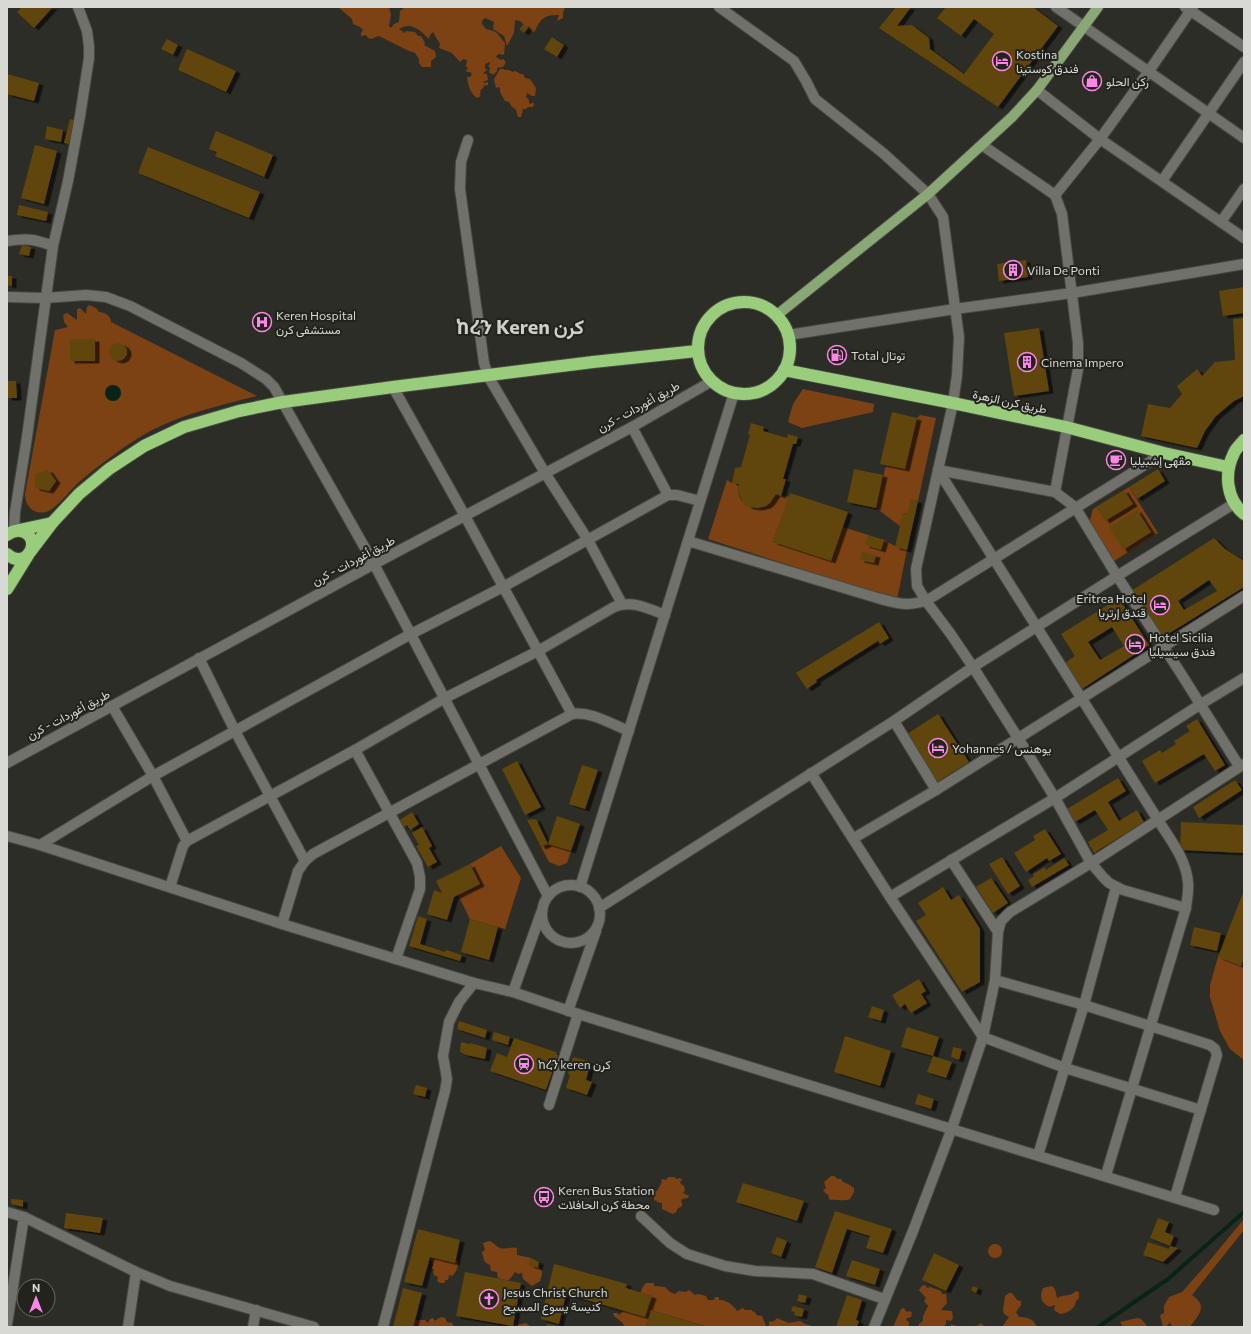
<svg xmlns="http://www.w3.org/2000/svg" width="1251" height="1334" font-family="Commissioner,Vazirmatn,'Noto Sans Ethiopic',sans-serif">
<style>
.green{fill:#7d4214}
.water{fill:#092317}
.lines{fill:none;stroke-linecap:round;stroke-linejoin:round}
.stream{stroke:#092317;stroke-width:4}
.building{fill:#614508;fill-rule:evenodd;filter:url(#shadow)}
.minor-casing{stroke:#484843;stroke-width:12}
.major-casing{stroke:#484843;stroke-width:12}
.highway-casing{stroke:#484843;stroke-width:14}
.minor{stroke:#71716b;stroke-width:10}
.major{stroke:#8aa875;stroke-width:10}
.highway{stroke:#9acd7b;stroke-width:12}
.labels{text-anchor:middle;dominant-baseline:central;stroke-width:4;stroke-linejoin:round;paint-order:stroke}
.poi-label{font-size:12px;fill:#d8d8d5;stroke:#23231d;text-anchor:start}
.street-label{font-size:12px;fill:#d8d8d5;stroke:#23231d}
.town-label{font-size:20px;font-weight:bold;fill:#cfcfc7;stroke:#23231d}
</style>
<defs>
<filter id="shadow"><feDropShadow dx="4.5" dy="2.5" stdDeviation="0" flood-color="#0009"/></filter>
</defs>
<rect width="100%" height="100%" fill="#2d2d27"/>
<g class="green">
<path d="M338,7H389L391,15L389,26L391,28L394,24L399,22L400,11L405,7H565L563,13V18L557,21L559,15C544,15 541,18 535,31L532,32L520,21L515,20L514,33L507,46L504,36L493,29L494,22L485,18L482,21V24L486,29L496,32L505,43L504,55L499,54L497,55L496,57L501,60L503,59L506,62L503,67L497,68V71L493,75L491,73H489L490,68L488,66L490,64V62L485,64V69H487L486,71L484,72V74H487L488,80L483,82L484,83L488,82V85L483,86L484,87L480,91L481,93L479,94L481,96L477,98C470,93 468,85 467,77H470L472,74L470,72H467L466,70L468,69L466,66L467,60L463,59L460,62L452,53L439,48L440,44L433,32L430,35L429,39C420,30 411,21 399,29L405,33L406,31L415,32L418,36H421L425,43L424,45L435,51L436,57L431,61V67H422L419,63V59L415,53L407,50L381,37L378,36L371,39L368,38L366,35L361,36V33L363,30L360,27L353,24L352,19Z"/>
<path d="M500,69H504V70H509L513,72L515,71L519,73L520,74H523L525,78L530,79L536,88L535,96H532L527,93L526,97L529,100V103L531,104L533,102L534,104L533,107H528L526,109H523L521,117H518C516,113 518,109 512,107L509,102L505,101L500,92V89L499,87L496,88L494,79Z"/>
<path d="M89,305L96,308L99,312C105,312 111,316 111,322L257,396C229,403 200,410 172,421C149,430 126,445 107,460C96,468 85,476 76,485C68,493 56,509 46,512C33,515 25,506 25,494L55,330L68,327L64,322L63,315L67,313L77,320V309L80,308L86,314L87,307Z"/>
<path d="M803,389L874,404L873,412L802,428L788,422L793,404Z"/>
<path d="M920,415L936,418L918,501L911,499L908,514L903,513L900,526L876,508L886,465L905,469L917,418Z"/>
<path d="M727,480L732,483L739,484C733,509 765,518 776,494L789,497L773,542L831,561L843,527L884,540L895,546L907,550L897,600L708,539Z"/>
<path d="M1129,487L1158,533L1114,561L1089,524L1093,509Z"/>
<path d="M548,844L571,851L567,863L559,866L549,862L541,847Z"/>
<path d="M501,846L521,878L505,929L470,919L458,895L480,884L470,864Z"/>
<path d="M1244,891V1060L1230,1049L1220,1031L1210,997V985L1218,957Z"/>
<path d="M831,1176H834L838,1179H841L843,1182L848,1184L854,1188V1192L850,1199C842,1202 837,1199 830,1200L828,1196L829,1195L826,1194L823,1190L826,1188L824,1182Z"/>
<path d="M668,1177H674L677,1179L680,1178L682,1180L680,1182L681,1184L684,1186L685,1190L683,1193L689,1196L688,1198L682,1199L681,1201L682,1203V1206L677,1209V1211L673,1214L662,1209V1203L657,1202L656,1200L654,1201V1194L652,1193V1191H657L662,1182L661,1180L662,1179L666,1180Z"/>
<path d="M1244,1219V1230L1192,1295C1209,1307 1198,1315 1190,1327H1175L1171,1325L1170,1322L1166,1327H1163L1160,1315L1164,1313V1306L1169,1297L1182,1292L1206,1265Z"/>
<path d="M489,1241C494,1242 495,1246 500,1248C506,1250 511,1246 517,1248V1255L531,1258L529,1265C541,1268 545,1268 540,1281L532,1286L523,1279L522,1273L518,1274L515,1272C508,1282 510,1281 498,1278L497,1272L491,1271L490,1265C483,1262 484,1259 482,1252L485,1250L483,1243Z"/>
<circle cx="995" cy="1251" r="7"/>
<path d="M430,1257L456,1258L458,1261C458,1266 457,1272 452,1276L449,1275L448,1280H445V1283H440L437,1281L438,1277L434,1275L433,1272L434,1270L431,1268L433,1265Z"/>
<path d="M646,1283H654V1286L665,1287L670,1292L675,1294L679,1291L686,1292L689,1290L695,1295L698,1294L706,1296L708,1300H714L715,1297H719V1300C725,1299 734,1305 737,1311L743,1308L745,1310H752V1311L756,1313V1315L762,1316L766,1326L765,1327H739L738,1326L708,1327L651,1310L646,1327H624L623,1323L614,1316L613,1313H617L619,1315L624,1311L645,1317L652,1296L641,1293L642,1288Z"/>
<path d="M925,1285L927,1288L930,1287L941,1291L942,1294H946L947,1303L941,1310L952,1311L953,1318L951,1321L946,1320V1324L943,1327H918L919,1324L923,1321V1316L928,1306L924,1301L926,1298L919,1290L922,1286Z"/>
<path d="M1052,1286L1055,1289L1057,1298C1064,1294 1071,1297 1076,1291L1079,1292V1298L1076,1301C1075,1309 1068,1313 1060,1314L1054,1310L1055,1305L1050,1307C1041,1303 1039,1297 1043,1288Z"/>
<path d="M1009,1293H1012L1017,1300L1021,1301V1305L1016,1312L1019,1317C1027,1317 1034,1319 1037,1327H1002L1009,1317L1004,1314L1003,1310L1005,1296Z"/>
<path d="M904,1308L905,1310L907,1312L910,1311L912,1313L911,1317L907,1318L906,1320L909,1322V1327H898V1326L893,1327L901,1309Z"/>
<path d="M442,1317L445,1318L447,1322L452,1323L454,1327H413L415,1320H425L428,1323L430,1319L433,1318L435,1321L439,1318Z"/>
<path d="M777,1318L789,1323L800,1321L805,1324L816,1327H769V1322L774,1321Z"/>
<path d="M1137,1318L1141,1319L1148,1327H1123L1120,1322Z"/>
<path d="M526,1323L531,1327H506L507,1325L511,1324L516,1325Z"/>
</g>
<circle class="water" cx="113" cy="393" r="8"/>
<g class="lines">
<path class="stream" d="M1098,1327L1168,1279L1244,1212"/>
</g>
<g class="building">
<path d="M22,7H53L34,28L17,12Z"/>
<path d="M896,7H911L897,26L912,25L929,38L930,49L964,74L994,34L974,19L961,36L937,18L946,7H1033L1058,26L998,107L879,28Z"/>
<path d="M524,24L528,28L524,33L519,29Z"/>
<path d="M552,37L564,45L557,57L544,49Z"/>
<path d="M167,39L178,45L173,55L161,49Z"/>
<path d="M187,49L236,71L226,92L178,70Z"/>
<path d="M7,74L39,83L34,101L7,94Z"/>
<path d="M70,119L74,120L69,144L64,143Z"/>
<path d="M47,126L63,130L61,142L45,139Z"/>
<path d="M216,131L273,155L264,177L215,156L217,152L209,149Z"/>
<path d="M35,145L57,151L44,204L21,198Z"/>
<path d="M148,147L260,192L249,218L138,173Z"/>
<path d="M19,205L48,212L46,221L17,215Z"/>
<path d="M22,245L31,247L29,256L19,254Z"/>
<path d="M1026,260L1028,277L999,281L997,264Z"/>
<path d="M7,276H12V286L7,285Z"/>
<path d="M1244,287V313L1223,316L1219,291Z"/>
<path d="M1244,318V396L1234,401L1216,416L1205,431L1197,448L1141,436L1148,404L1170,408L1182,394L1177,386L1197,369L1202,376L1215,362L1235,360L1233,319Z"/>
<path d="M1039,328L1049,391L1014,396L1004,333Z"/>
<rect x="70" y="339" width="25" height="22"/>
<circle cx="118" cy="352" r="9"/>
<path d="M7,381H16L17,398H7Z"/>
<path d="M892,412L917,418L905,469L880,464Z"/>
<path d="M751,423L764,427L763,431L787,438L788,434L798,437L796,444H793L783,479H786L781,496L776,494L770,503L766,506L758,508L749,507L742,502L738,491L739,484L732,483L735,468L741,467L750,435L748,434Z"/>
<path d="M854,469L883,475L876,508L847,502Z"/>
<path d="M1158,469L1165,481L1137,499L1129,487Z"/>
<path d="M48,470L56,481L49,491L35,488V474Z"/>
<path d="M1124,490L1133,504L1105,521L1096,507Z"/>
<path d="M790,493L848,512L831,561L773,542Z"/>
<path d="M911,499L918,501L907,550L895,547L903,513L908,514Z"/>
<path d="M1137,510L1151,532L1123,550L1109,527Z"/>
<path d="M868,535L884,540L881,550L865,545Z"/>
<path d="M1214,538L1225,549L1244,561V587L1160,639L1131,591ZM1209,580L1217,591L1184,610L1178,601Z"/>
<path d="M862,552L876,555L874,563L860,560Z"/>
<path d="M1119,598L1149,645L1082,689L1065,663L1075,656L1061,634ZM1112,627L1124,646L1100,660L1088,642Z"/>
<path d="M879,622L889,638L880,644L878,641L816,680L817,682L807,689L796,673Z"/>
<path d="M938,714L969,762L937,782L907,734Z"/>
<path d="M1197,719L1225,765L1215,771L1204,754L1155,783L1142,761L1160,750L1162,753L1176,744L1174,741L1190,731L1186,726Z"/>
<path d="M517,761L541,807L525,815L502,769Z"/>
<path d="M582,765L598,770L585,809L569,804Z"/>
<path d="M1118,778L1126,791L1108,802L1119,821L1137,810L1144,822L1094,853L1088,842L1108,830L1095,810L1075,822L1067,809Z"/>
<path d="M1235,780L1242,790L1199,818L1193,807Z"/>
<path d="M412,812L419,824L410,830L407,825L404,827L400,820Z"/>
<path d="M557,816L580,824L571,851L548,844Z"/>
<path d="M536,819L548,844L541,847L527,820Z"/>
<path d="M1181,822L1244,825V853L1180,850Z"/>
<path d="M422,827L432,846L429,848L437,862L428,867L416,846L419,845L412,833Z"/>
<path d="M1045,829L1061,854L1049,861L1047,858L1026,872L1014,853L1035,840L1033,836Z"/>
<path d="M1002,857L1020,886L1008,894L989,864Z"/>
<path d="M1064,858L1069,865L1032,887L1028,880L1034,876L1033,874L1045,867L1046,870Z"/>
<path d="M470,864L480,884L454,897L447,920L427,914L434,890L442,893L436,881Z"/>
<path d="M991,878L1008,903L993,913L976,887Z"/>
<path d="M943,887L951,900L959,895L980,929V982L962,992L916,921L926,915L918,903Z"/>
<path d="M1244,891V958L1241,966L1218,957Z"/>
<path d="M418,916L427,919L420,944L445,952L446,950L462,955L460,961L409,946Z"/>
<path d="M470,919L498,927L489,960L461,952Z"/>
<path d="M1194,927L1221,933L1217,951L1190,945Z"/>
<path d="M919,979L926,991L921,994L927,1003L911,1013L905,1004L900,1008L892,995Z"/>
<path d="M872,1006L884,1010L881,1021L868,1017Z"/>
<path d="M459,1021L487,1030L485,1038L457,1029Z"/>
<path d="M907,1027L939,1037L933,1056L901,1047Z"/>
<path d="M494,1032L510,1037L508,1045L492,1040Z"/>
<path d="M845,1036L891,1051L880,1086L834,1072Z"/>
<path d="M514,1038L556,1052L558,1056L546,1090L490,1071L497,1053L507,1057Z"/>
<path d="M461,1042L469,1044L471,1043L487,1048L485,1059L466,1055L460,1052Z"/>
<path d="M953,1047L962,1049L959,1060L951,1057Z"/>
<path d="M933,1056L952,1062L946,1078L927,1072Z"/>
<path d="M573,1057L591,1062L586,1080L592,1082L587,1095L566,1088L570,1075L568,1074Z"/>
<path d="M416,1085L427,1088L425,1097L413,1094Z"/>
<path d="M918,1094L934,1099L931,1109L915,1104Z"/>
<path d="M743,1183L804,1201L797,1221L736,1202Z"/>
<path d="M11,1199L23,1200V1207L11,1204Z"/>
<path d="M835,1211L892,1229L883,1253L866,1248L870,1236L847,1229L832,1273L815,1267Z"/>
<path d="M66,1213L103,1218L100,1233L64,1228Z"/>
<path d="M1158,1218L1169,1222L1165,1232L1174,1236L1170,1246L1150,1238Z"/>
<path d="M418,1229L460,1240L455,1263L430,1257L422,1286L404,1282Z"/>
<path d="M777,1237L787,1241L781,1257L771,1253Z"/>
<path d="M1148,1242L1169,1249L1170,1246L1178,1248L1163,1262L1143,1255Z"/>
<path d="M934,1253L959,1265L946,1291L922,1280Z"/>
<path d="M531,1258L539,1262L538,1268L529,1265Z"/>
<path d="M852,1260L880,1269L875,1285L846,1276Z"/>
<path d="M554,1264L627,1284L626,1288L652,1296L645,1317L566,1294L559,1324L541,1319Z"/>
<path d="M465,1272L521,1283L513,1326L456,1316Z"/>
<path d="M973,1286L978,1288L976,1293L971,1290Z"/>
<path d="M403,1288L422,1293L415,1320L413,1327H393Z"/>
<path d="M799,1294L807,1296L805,1303L797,1301Z"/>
<path d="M847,1295L862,1300L856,1320L859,1321L857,1327H836Z"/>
<path d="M793,1306L804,1309L802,1317L794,1315L795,1312L791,1311Z"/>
<path d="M651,1310L707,1327H646Z"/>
<path d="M981,1323L986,1327H974Z"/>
<path d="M547,1324L559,1326V1327H546Z"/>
<path d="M951,1324L961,1327H951Z"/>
</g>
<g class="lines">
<defs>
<g id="minor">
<path d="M719,7L794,61L806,81L815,99L883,153L928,194L943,217L959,337L957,375L953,403L916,569L917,586L926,601L950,633L973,667L1018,738L1055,798L1091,863L1103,877L1109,883L1123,890L1186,908"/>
<path d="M1056,7L1244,138"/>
<path d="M1185,7L1244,47"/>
<path d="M1037,90L1100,139L1244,238"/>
<path d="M468,140L461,162L460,189L484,363L488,376L545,473L588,540L622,604"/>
<path d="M982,145L1055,195L1062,214L1078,343V369L1055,492"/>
<path d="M1162,181L1244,62"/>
<path d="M1055,195L1100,139L1149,71L1193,7"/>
<path d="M1221,222L1244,189"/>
<path d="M7,241C26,238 35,239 53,246"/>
<path d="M7,297L45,298L86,295L106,297L130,306L241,363L266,379L274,387L374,564L548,896"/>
<path d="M788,335L955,309L1072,293L1244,264"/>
<path d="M393,387L465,516L572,714"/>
<path d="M632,427L668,495"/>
<path d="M14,531L15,512L27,437L53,246L68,181L80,116L89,58V46L87,31L78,7"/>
<path d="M688,541L874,597C896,603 904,607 926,601L1164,453"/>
<path d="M199,658L235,731L305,861"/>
<path d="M112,706L153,776L187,841"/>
<path d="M894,721L936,790"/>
<path d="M355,750L417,863L420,877V889L396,959"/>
<path d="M7,763L374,564L632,427L712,381"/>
<path d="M811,773L890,897L983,1037L1065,1068L1201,1110"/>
<path d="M7,836L40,845L282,924L474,983L513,992L578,1014L1214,1210"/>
<path d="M854,838L936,790L1244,596"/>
<path d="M40,845L153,776L411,634L503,587L668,495H677L700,501"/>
<path d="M951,860L998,932"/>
<circle cx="571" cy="914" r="29"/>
<path d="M170,887L183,846L187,841L355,750L445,698L538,651L614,607C632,600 648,608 665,615"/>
<path d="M580,887L734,393"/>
<path d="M890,897L1055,798L1201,704L1244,678"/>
<path d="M599,908L894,721L973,667L1117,576L1235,503"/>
<path d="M282,924L298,871L305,861L313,854L572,714C591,711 611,724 629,731"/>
<path d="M995,980L1084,1005L1210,1045L1215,1049L1217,1055L1175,1197"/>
<path d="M513,992L541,913"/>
<path d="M568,1011L596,931"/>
<path d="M549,1105L578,1014"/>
<path d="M1038,1155L1084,1005L1116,887"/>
<path d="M1106,1175L1186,908C1187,899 1189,891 1188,882C1186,859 1170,839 1158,820L938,470L1055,492L1075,507L1117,576L1180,672L1239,766"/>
<path d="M7,1212L24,1217L136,1272L170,1286L314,1327"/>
<path d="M641,1216L670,1243L687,1254L725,1266L755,1271L813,1274L884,1299"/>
<path d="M7,1324L24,1217"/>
<path d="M128,1327L136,1272"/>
<path d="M253,1327L256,1310"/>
<path d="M383,1327L445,1091L447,1079L443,1056L449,1022L459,1002L474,983"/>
<path d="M874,1327L913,1231L952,1128L983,1037L995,980L998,932L1001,921L1010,912L1091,863L1244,764"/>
</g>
<path id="major" d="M777,315L928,194L1012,117L1037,90L1098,7"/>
<g id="highway">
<circle cx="744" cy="348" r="46"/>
<path d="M784,370L953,403L1066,427L1164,453L1228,467"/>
<path d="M1244,440C1241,444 1236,448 1234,453C1224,473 1226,499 1244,514"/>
<path d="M19,530L52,523"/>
<path d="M7,535C11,532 16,530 21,531C44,537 27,572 7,554"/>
<path d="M30,552L52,523L79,494L109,469L144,446L184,427L239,411L283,402L393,387L593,362L697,351"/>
<path d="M7,589L28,555"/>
</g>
</defs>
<use href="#minor" class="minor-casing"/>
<use href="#major" class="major-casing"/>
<use href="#highway" class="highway-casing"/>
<use href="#minor" class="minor"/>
<use href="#major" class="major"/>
<use href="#highway" class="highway"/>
</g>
<defs>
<symbol id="hotel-ring" viewBox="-11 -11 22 22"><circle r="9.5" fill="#23231d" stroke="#fb87e6" stroke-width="1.5"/><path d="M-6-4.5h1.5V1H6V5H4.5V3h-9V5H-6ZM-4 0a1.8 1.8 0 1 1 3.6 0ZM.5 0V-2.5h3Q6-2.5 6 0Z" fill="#fb87e6"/></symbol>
<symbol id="shop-ring" viewBox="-11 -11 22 22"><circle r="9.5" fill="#23231d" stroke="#fb87e6" stroke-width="1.5"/><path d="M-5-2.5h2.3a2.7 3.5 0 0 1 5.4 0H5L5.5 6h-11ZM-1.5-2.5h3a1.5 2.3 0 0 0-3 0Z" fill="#fb87e6"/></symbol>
<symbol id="building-ring" viewBox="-11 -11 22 22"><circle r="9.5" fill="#23231d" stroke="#fb87e6" stroke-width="1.5"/><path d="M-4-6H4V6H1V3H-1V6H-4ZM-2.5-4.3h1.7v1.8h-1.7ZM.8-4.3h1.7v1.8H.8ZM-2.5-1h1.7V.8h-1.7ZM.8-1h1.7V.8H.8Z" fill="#fb87e6"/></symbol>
<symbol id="hospital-ring" viewBox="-11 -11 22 22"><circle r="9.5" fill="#23231d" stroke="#fb87e6" stroke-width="1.5"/><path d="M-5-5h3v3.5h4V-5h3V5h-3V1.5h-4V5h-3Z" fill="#fb87e6"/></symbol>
<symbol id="fuel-ring" viewBox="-11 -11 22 22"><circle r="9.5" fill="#23231d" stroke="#fb87e6" stroke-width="1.5"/><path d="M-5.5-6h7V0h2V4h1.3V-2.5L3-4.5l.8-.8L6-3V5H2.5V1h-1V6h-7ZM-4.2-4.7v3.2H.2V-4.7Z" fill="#fb87e6"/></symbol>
<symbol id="cafe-ring" viewBox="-11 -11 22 22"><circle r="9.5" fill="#23231d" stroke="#fb87e6" stroke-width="1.5"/><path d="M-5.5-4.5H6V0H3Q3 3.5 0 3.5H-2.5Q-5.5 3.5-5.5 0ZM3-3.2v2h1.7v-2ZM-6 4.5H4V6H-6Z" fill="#fb87e6"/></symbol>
<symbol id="station-ring" viewBox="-11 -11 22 22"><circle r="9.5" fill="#23231d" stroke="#fb87e6" stroke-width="1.5"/><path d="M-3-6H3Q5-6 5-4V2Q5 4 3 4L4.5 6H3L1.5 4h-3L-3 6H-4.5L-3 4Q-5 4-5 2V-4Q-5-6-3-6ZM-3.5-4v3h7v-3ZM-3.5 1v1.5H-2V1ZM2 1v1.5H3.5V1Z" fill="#fb87e6"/></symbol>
<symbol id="bus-ring" viewBox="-11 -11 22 22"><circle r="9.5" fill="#23231d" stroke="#fb87e6" stroke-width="1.5"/><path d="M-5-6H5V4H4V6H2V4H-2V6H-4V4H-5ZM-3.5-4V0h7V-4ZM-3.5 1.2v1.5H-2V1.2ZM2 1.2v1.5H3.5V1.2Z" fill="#fb87e6"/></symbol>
<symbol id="church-ring" viewBox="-11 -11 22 22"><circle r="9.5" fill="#23231d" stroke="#fb87e6" stroke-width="1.5"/><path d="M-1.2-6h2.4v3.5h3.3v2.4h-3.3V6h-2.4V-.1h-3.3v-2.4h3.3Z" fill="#fb87e6"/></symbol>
</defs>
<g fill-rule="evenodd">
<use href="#hotel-ring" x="991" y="50" width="22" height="22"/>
<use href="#shop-ring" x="1081" y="70" width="22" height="22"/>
<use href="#building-ring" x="1002" y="259" width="22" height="22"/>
<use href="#hospital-ring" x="251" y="311" width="22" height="22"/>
<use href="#fuel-ring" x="826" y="344" width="22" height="22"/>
<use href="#building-ring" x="1016" y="351" width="22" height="22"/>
<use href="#cafe-ring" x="1105" y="449" width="22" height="22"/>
<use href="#hotel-ring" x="1149" y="594" width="22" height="22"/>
<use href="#hotel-ring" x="1124" y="633" width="22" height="22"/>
<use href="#hotel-ring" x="927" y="737" width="22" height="22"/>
<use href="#station-ring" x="513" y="1053" width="22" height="22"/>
<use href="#bus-ring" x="533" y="1186" width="22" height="22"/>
<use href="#church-ring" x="478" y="1288" width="22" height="22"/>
</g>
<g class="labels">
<g class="poi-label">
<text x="1016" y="54">Kostina<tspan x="1016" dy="14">فندق كوستينا</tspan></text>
<text x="1106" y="81">ركن الحلو</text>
<text x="1027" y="270">Villa De Ponti</text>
<text x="276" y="315">Keren Hospital<tspan x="276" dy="14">مستشفى كرن</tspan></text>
<text x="851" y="355">Total توتال</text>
<text x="1041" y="362">Cinema Impero</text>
<text x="1130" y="460">مقهى إشبيليا</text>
<text x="1146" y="598" text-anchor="end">Eritrea Hotel<tspan x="1146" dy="14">قندق إرتريا</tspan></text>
<text x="1149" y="637">Hotel Sicilia<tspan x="1149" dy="14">فندق سيسيليا</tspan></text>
<text x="952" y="748">Yohannes / يوهنس</text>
<text x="538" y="1064">ከረን keren كرن</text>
<text x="558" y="1190">Keren Bus Station<tspan x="558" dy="14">محطة كرن الحافلات</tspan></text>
<text x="503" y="1292">Jesus Christ Church<tspan x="503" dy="14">كنيسة يسوع المسيح</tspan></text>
</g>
<g class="street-label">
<text transform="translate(1010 401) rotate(12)">طريق كرن الزهرة</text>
<text transform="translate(638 406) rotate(-29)">طريق أغوردات - كرن</text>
<text transform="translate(353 560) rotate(-28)">طريق أغوردات - كرن</text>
<text transform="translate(68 714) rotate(-28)">طريق أغوردات - كرن</text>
</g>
<g class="town-label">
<text x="520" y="326">ከረን Keren كرن</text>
</g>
</g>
<rect width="1251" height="1334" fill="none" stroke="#d8d8d5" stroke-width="16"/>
<g transform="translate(36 1298)"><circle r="19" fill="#23231d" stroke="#6b6b67"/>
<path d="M0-3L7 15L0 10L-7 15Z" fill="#fb87e6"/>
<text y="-6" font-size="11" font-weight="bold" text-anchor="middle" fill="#d8d8d5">N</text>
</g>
</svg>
